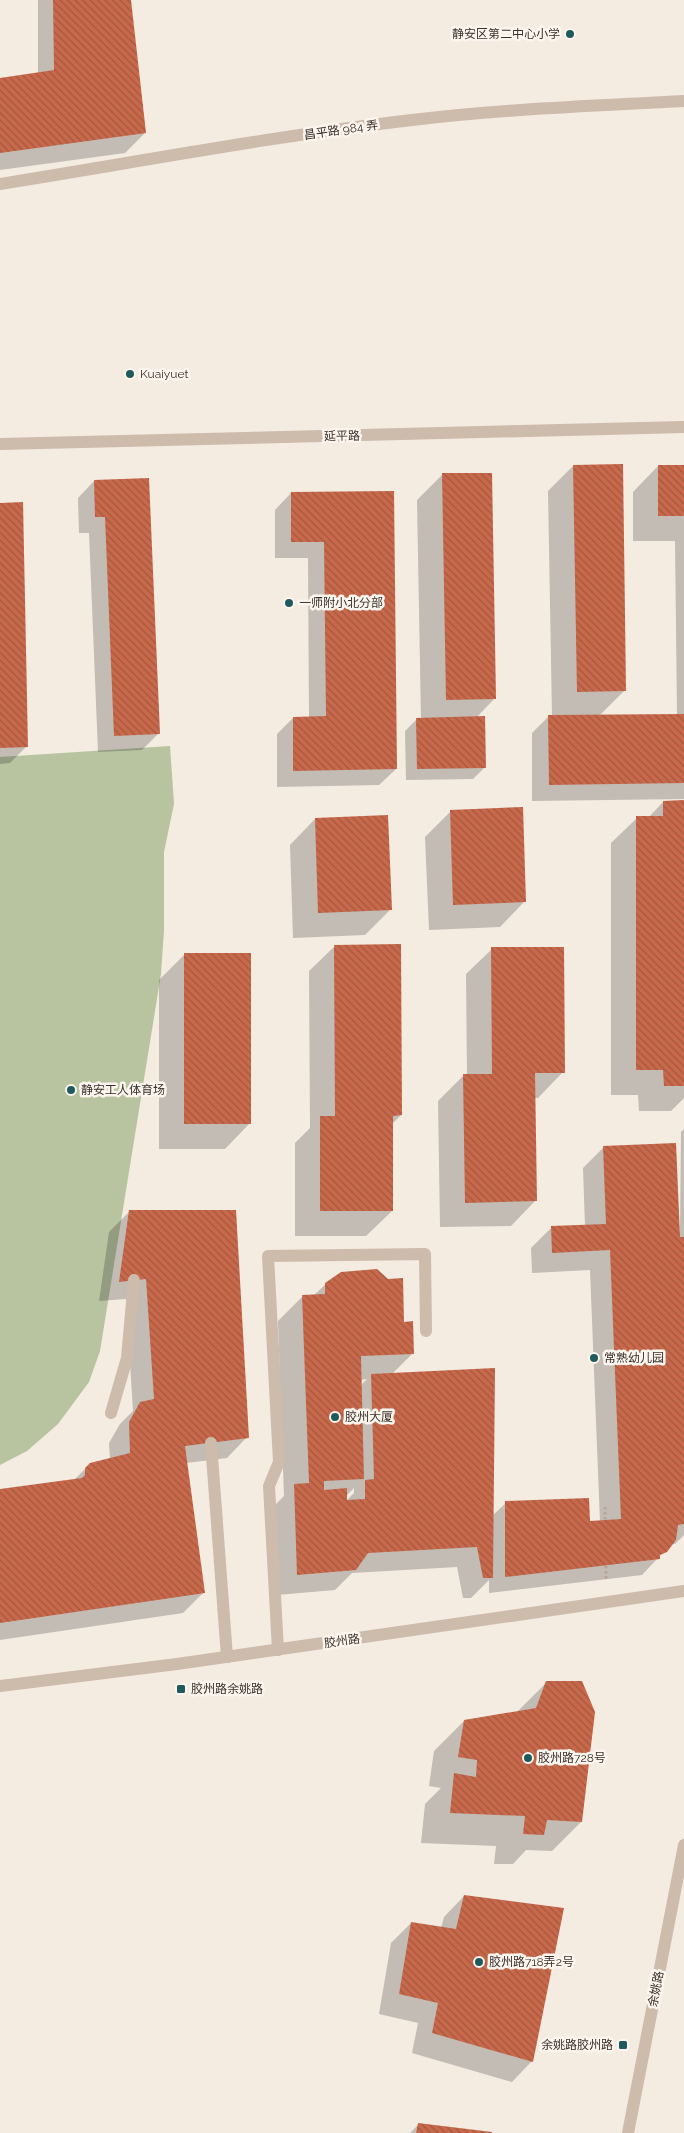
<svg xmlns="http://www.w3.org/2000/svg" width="684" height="2133" font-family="Raleway,'Noto Sans SC',sans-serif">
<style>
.grass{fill:#b8c4a0}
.shadow{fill:#0003;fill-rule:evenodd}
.building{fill:url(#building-back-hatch)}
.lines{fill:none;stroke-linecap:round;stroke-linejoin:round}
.path{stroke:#b9a596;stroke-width:3;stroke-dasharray:2.5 2.5;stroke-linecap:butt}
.service{stroke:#cdbbac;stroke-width:12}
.minor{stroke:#cdbbac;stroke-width:12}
.tertiary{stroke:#cdbbac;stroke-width:12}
.poi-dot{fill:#1f5a5e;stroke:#fbf5ee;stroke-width:2}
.labels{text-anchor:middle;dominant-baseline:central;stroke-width:5;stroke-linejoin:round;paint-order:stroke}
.poi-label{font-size:12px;fill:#3b302b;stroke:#fbf5ee;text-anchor:start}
.street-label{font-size:12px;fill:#3b302b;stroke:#fbf5ee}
</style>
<defs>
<pattern id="building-back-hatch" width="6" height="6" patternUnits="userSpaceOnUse" patternTransform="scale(1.25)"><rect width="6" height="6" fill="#c8694b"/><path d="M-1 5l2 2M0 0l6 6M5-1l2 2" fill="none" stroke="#a4573f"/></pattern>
</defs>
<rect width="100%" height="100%" fill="#f4ebe1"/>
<path class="grass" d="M170,746L174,804L164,852V930L161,974L100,1351L89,1382L58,1424L27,1451L0,1465V757Z"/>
<g class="shadow">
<path d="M38,0H129L145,133L125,153L0,170V79L38,74Z"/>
<path d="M573,466L625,690L599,716L677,715L675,541H633V492L658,466H684V799L532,801V733L548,717L552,716L548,491Z"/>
<path d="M443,474L494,699L476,718L485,767L473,779L406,780L405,731L417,719H421L417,500Z"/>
<path d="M148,479L159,733L142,750L98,752L89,533H79L78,498L94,481Z"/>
<path d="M393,492L396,769L379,785L277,787V734L293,718H309L308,558H275V510L291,493Z"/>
<path d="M0,504L26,747L10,763L0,764Z"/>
<path d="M664,801L684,802V1098L671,1111H639L638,1095H611V843L637,818H648Z"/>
<path d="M451,811L525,901L500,927L429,930L425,837Z"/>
<path d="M315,819L390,910L365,935L293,938L290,845Z"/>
<path d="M335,946L401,1115L392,1124V1211L366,1236H295V1143L310,1128L309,971Z"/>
<path d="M492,949L563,1072L538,1098H534L536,1200L511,1226L440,1227L438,1101L463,1076H467L466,974Z"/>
<path d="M184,955L250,1123L225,1149H159V980Z"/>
<path d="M684,1129V1535L675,1544H671L642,1575L489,1593V1580L471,1598H463L457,1567L352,1573L335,1590L277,1595L274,1506L284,1496L278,1321L303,1296L314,1295L326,1284L403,1323L413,1353L392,1374L492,1516L506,1503L589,1522H600L590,1270L532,1273L531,1248L552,1227L585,1226L583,1168L603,1148L678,1231H680L681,1132ZM367,1379L360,1386V1380ZM354,1488V1493L346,1501V1496Z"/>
<path d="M130,1211L247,1437L227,1458L186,1463L203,1593L183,1613L0,1640V1491L73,1481L88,1466L110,1459L109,1443L120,1424L133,1411L126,1299L99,1301L109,1232Z"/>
<path d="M547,1682L581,1822L552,1851L526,1850L513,1864H494L496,1846L421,1843L425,1804L441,1788L429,1786L434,1751L464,1721L517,1712Z"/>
<path d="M464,1896L532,2061L512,2082L412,2053L418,2023L379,2014L391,1943L411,1923L441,1928L444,1917Z"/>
<path d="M419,2124L491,2133H410Z"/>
</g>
<g class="building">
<path d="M53,0H131L146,133L0,153V78L54,70Z"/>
<path d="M623,464L626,691L577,692L573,465Z"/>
<rect x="658" y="465" width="26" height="51"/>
<path d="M442,473H492L496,699L446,700Z"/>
<path d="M149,478L160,734L114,736L105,517H95L94,480Z"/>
<path d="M394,491L397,769L293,771V717L326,716L324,542H291V492Z"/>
<path d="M23,502L28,747L0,748V503Z"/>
<path d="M684,714V783L549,785L548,715Z"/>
<path d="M485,716L486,768L417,769L416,718Z"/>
<path d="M684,800V1086H664L663,1070H636V816H663V801Z"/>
<path d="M523,807L526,902L453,905L450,810Z"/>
<path d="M388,815L392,910L318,913L315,818Z"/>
<path d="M401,944L402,1115L393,1116V1211H320V1116H335L334,945Z"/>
<path d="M491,947H564L565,1073H535L537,1201L465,1203L463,1074H492Z"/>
<rect x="184" y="953" width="67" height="171"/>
<path d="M676,1143L680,1237H684V1524L678,1525L676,1540L667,1552L660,1555V1559L505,1577V1501L589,1498L590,1521L621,1519L610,1250L552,1253L551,1226L606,1224L603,1146Z"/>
<path d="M129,1210H236L249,1438L185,1446L205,1593L0,1623V1489L82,1478L85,1475V1468L90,1463L130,1453L129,1422L140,1402L154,1399L146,1279L119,1282Z"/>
<path d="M377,1269L388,1279L403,1278L404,1322L413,1321L414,1354L361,1356L364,1479L324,1481V1490L347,1488V1500L365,1499V1480L374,1479L371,1374L495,1368L493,1578H483L477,1547L368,1553L356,1570L297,1575L294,1484L309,1483L302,1295L325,1294V1283L341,1272Z"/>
<path d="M546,1681H582L595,1712L582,1822L547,1820L544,1835L523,1834L525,1816L450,1813L454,1773L476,1777L477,1760L458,1757L464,1720L536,1708Z"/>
<path d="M464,1895L564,1908L533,2062L432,2033L438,2003L399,1994L411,1922L456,1929Z"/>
<path d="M418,2123L492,2132V2133H416Z"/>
</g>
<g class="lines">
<g class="path">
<path d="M605,1507V1520"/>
<path d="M606,1566V1580"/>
</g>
<g class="service">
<path d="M111,1413L127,1358L134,1280"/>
<path d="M211,1443L227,1657"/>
<path d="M278,1650L269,1486L279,1462L268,1256L425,1254L426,1331"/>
</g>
<g class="minor">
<path d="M0,184C137,162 274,136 412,120C502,109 593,106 684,101"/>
<path d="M0,444L684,427"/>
<path d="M628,2133L684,1845"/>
</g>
<path class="tertiary" d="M0,1686L177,1664L684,1591"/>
</g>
<g class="poi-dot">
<circle cx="570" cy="34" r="5"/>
<circle cx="130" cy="374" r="5"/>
<circle cx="289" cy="603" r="5"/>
<circle cx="71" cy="1090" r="5"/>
<circle cx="594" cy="1358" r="5"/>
<circle cx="335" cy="1417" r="5"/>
<rect x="176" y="1684" width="10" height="10" rx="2.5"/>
<circle cx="528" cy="1758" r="5"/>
<circle cx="479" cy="1962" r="5"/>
<rect x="618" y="2040" width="10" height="10" rx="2.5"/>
</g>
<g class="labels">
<g class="poi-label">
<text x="560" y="34" text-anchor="end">静安区第二中心小学</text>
<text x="140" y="374">Kuaiyuet</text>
<text x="299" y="603">一师附小北分部</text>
<text x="81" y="1090">静安工人体育场</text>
<text x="604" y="1358">常熟幼儿园</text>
<text x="345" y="1417">胶州大厦</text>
<text x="191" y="1689">胶州路余姚路</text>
<text x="538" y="1758">胶州路728号</text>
<text x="489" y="1962">胶州路718弄2号</text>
<text x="613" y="2045" text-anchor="end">余姚路胶州路</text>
</g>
<g class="street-label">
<text transform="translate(341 130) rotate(-8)">昌平路 984 弄</text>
<text transform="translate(342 436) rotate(-1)">延平路</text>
<text transform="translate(342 1641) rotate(-8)">胶州路</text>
<text transform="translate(656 1989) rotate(-79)">余姚路</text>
</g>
</g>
</svg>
